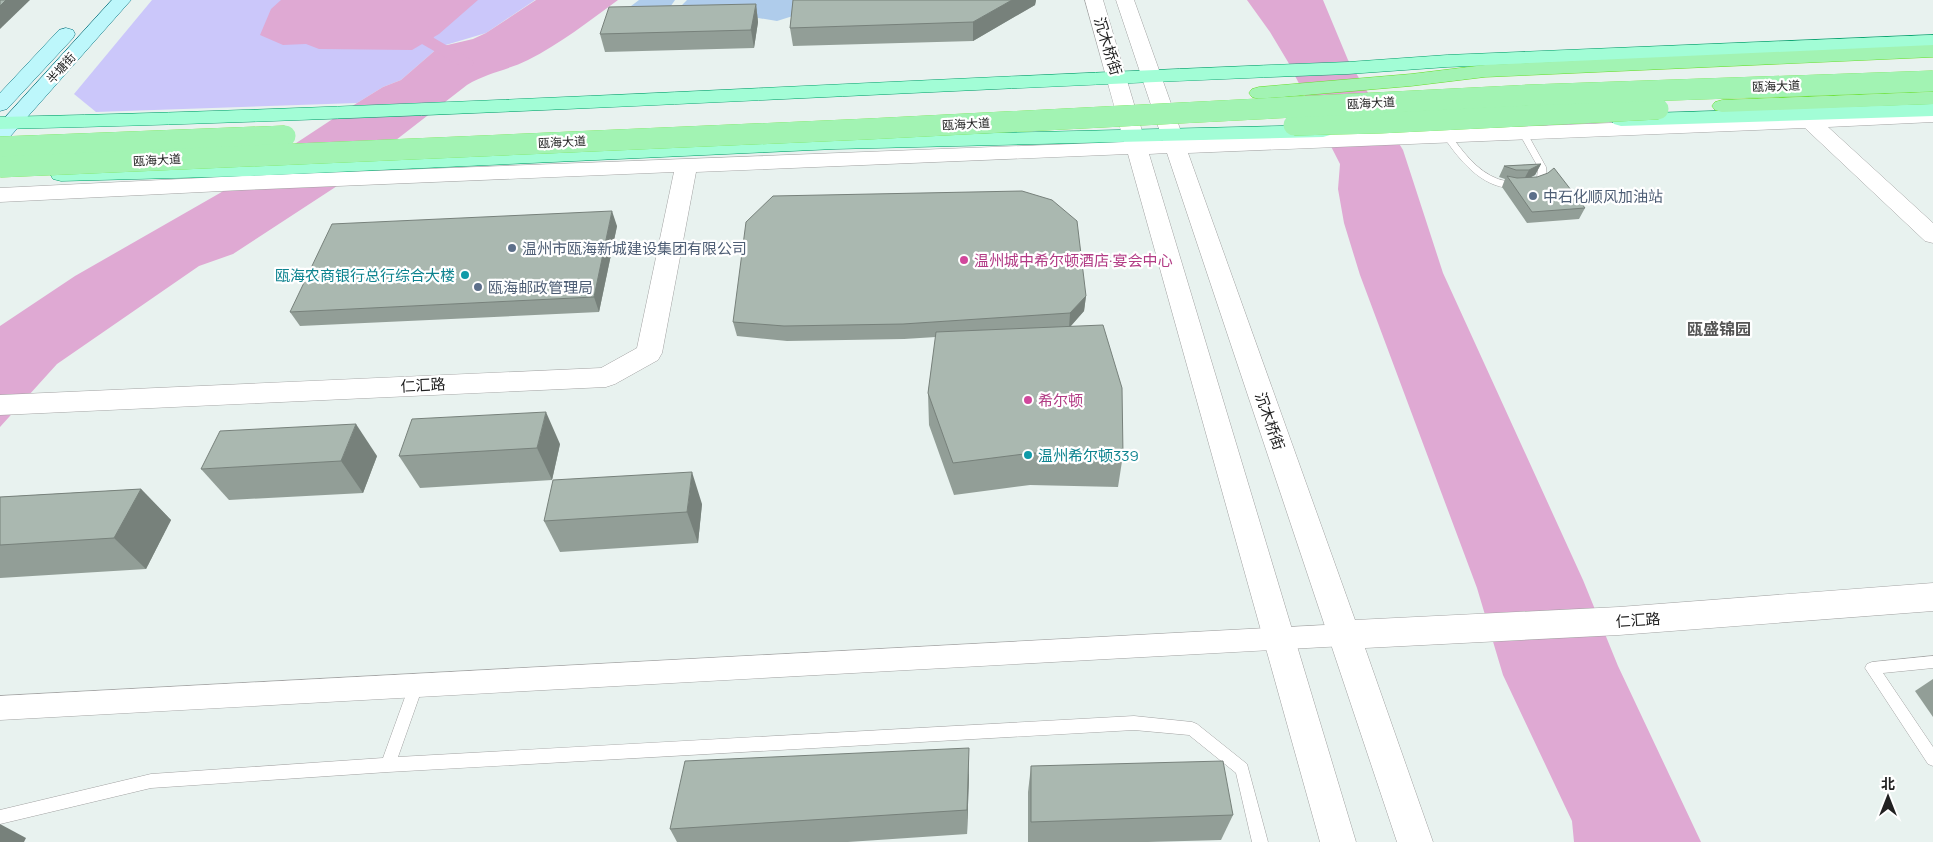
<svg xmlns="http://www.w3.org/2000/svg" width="1933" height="842" font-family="Manrope,'Noto Sans SC',sans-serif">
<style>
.grass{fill:#afcceb}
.park{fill:#cbc7fa}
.water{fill:#dfa9d3}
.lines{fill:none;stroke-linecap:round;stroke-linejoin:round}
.canal{fill:#dfa9d3;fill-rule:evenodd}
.service-casing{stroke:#a2a2a2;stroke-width:1}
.minor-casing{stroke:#a2a2a2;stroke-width:1}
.tertiary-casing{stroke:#a2a2a2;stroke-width:1}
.secondary-casing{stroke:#04707d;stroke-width:1}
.primary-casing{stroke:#009f6a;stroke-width:1}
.trunk-casing{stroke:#66de27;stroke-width:1}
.service{fill:#fff;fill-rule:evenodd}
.minor{fill:#fff;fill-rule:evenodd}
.tertiary{fill:#fff;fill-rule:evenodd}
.secondary{fill:#bdf7fb;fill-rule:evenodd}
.primary{fill:#a2fdd6;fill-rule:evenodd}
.trunk{fill:#a2f3b3;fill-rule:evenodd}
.trunk-bridge-casing{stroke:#66de27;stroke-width:21;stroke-linecap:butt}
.trunk-bridge{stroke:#a2f3b3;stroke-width:21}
.wall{fill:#929e97}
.shaded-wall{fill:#77817b}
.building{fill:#aab8b0;stroke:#77817b}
.service-dot{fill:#5c6f8a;stroke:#fff;stroke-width:2}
.hotel-dot{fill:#d1479c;stroke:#fff;stroke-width:2}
.culture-dot{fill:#0f9aa8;stroke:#fff;stroke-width:2}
.labels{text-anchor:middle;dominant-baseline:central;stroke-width:4.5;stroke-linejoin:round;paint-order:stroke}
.far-street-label{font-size:12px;fill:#212121;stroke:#fff}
.street-label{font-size:15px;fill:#212121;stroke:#fff}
.service-label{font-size:15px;fill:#4e5e75;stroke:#fff;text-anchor:start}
.hotel-label{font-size:15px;fill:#b23c85;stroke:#fff;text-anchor:start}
.culture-label{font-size:15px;fill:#0d838f;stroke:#fff;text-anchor:end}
.neighbourhood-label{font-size:16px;font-weight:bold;fill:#545454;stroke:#fff}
</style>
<rect width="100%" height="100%" fill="#e8f2ef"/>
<g class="grass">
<path d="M639,0H675L668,10L610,22Z"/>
<path d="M687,0H949L796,15L777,21L740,15L674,13Z"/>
</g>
<path class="park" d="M152,0H535L486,33L439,47L401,80L383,87L357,103L96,112L74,94Z"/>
<g class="water">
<path d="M281,0H478L439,34L412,50L319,49L306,44L283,45L260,35L271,9Z"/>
<path d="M536,0H618C589,21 560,44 528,60C508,70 486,73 467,85L334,188L233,254L199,266L57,364L0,427V326L75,276L220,193L357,103L383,87L401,80L439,47L473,39L486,33Z"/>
<path d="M1247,0H1323L1348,60L1403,150L1443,273L1583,580L1618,666L1701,842H1574L1572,821L1503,675L1477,588L1360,275L1344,223L1338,189L1340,164L1288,62L1270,32Z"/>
</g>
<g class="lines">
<path class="canal" d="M402,0H416L434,38L472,60L474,63L472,66H460L422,44Z"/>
<defs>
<g id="service">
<path d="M1523,130L1527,133L1546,167L1547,179L1534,187L1529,184L1537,178L1538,167L1519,133Z"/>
<path d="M1447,133L1450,134C1463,152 1477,171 1498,179C1506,182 1514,181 1521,183V187C1486,194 1460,161 1443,136Z"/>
<path d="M1933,656V668L1883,673L1933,747V766L1928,764L1865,668L1867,664L1872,662Z"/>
<path d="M416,680L421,682L423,686L398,757L1134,716L1192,722L1197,724L1247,764L1268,842H1252L1236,773L1189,735L1134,730L388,772L151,788L0,824V810L151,774L383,758L409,686L411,682Z"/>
</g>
<path id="minor" d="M1344,624L1353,627L1356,635L1353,643L1344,646L0,720V696Z"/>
<path id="tertiary" d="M1085,0H1103L1145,141H1163L1116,0H1134L1184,140L1933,110V122L1828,127L1933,223V243L1925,241L1805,128L1188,153L1355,620L1619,607L1933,583V611L1619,635L1365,648L1433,842H1397L1167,153L1149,154L1356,842H1320L1128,154L696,172L662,353L658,360L615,384L606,387L0,415V395L601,368L637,348L674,172L242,190L0,202V188L242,176L1124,142Z"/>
<g id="secondary">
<path d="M112,0H131L7,140L0,142V123Z"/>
<path d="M66,28L73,30L75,34L73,38L7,109L0,111V93L59,30Z"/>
</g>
<g id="primary">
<path d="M1933,35V47L1447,67L1348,74C899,91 450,119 0,129V117C450,107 899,79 1348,62L1447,55Z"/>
<path d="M1933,104V116L1621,126L1614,124L1611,120L1614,116L1621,114Z"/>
<path d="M1323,125L1330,127L1333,131L1330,135L1323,137L835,149L250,176L61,181L53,179L50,174L53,169L61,167L250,162L835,137Z"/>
</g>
<g id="trunk">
<path d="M1933,45V57L1485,77L1411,86L1259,99L1252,97L1249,93L1252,89L1259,87L1411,74L1485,65Z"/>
<path d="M1933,92V104L1722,112L1715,110L1712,106L1715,102L1722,100Z"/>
</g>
</defs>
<use href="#service" class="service-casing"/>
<use href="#minor" class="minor-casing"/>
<use href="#tertiary" class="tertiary-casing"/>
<use href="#secondary" class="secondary-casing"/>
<use href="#primary" class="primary-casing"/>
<use href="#trunk" class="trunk-casing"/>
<use href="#service" class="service"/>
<use href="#minor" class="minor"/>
<use href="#tertiary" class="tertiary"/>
<use href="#secondary" class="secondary"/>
<use href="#primary" class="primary"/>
<use href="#trunk" class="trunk"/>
<defs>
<g id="trunk-bridge">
<path d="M1294,125L1379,123L1658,109"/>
<path d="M0,147L285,136"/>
<path d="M0,167L868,129L1530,95L1933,81"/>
</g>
</defs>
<use href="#trunk-bridge" class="trunk-bridge-casing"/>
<use href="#trunk-bridge" class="trunk-bridge"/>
</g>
<g class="wall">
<path d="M793,0H1036L1035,5L973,41L793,46L790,28Z"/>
<path d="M756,4L758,22L754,48L605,52L600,34Z"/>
<path d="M1541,164L1535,175L1531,177L1585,208L1579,219L1527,223L1502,187L1505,179L1499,177L1504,166Z"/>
<path d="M617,226L599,312L300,326L290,312Z"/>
<path d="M1086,296L1084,311L1070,327L1123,455L1118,487L1030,485L954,495L929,425L928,393L936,337L904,339L787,341L737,336L733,322Z"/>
<path d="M560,444L552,480L420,488L399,456Z"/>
<path d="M377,456L363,493L229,500L201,469Z"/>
<path d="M141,489L171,520L146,569L0,578V497Z"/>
<path d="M702,504L698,543L560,552L544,521Z"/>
<path d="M1933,679V717L1915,691Z"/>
<path d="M1031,766L1233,815L1221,840L1148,842H1028V792Z"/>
<path d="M969,774L967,834L848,842H677L670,829Z"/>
</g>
<g class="shaded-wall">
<path d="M6,0H30L0,29V6Z"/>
<path d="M1012,0H1036L1035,5L973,41V22Z"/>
<path d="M756,4L758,22L754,48L751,30Z"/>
<path d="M1541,164L1535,175L1523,181L1529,170Z"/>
<path d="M612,211L617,226L599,312L594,297Z"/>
<path d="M1086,296L1084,311L1069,328L1070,313Z"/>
<path d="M546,412L560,444L552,480L537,448Z"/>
<path d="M356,424L377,456L363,493L341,461Z"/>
<path d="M692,472L702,504L698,543L687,512Z"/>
<path d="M141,489L171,520L146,569L114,538Z"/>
<path d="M969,748V774L967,834V810Z"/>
<path d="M0,824L26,838L24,842H0Z"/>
</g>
<g class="building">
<path d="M0,0H6L0,6Z"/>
<path d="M793,0H1012L973,22L790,28Z"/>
<path d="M756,4L751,30L600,34L609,7Z"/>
<path d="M1541,164L1529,170H1516L1504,166Z"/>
<path d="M1554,168L1585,208L1532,212L1507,176L1517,178L1537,177L1548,173Z"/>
<path d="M1022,191L1052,200L1077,221L1086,296L1070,313L903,324L784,326L733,322L746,222L773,196Z"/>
<path d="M612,211L594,297L290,312L332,224Z"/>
<path d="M1103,325L1122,388L1123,455L1032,453L953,463L928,393L936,332Z"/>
<path d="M546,412L537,448L399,456L412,419Z"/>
<path d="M356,424L341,461L201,469L220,431Z"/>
<path d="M692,472L687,512L544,521L553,480Z"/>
<path d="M141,489L114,538L0,545V497Z"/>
<path d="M969,748L967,810L670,829L685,761Z"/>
<path d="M1223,761L1233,815L1031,822V766Z"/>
</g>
<g class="service-dot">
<circle cx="1533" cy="196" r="5"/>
<circle cx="512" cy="248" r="5"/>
<circle cx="478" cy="287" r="5"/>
</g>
<g class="hotel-dot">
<circle cx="964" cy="260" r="5"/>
<circle cx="1028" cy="400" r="5"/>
</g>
<g class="culture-dot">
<circle cx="465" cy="275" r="5"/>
<circle cx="1028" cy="455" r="5"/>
</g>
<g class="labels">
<g class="far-street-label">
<text transform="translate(61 68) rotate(-48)">半塘街</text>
<text transform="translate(1776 86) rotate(-2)">瓯海大道</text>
<text transform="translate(1371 103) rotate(-3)">瓯海大道</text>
<text transform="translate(966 124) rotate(-3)">瓯海大道</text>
<text transform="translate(562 142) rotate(-3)">瓯海大道</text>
<text transform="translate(157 160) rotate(-3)">瓯海大道</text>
</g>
<g class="street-label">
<text transform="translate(1108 46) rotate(73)">沉木桥街</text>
<text transform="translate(423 385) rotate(-3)">仁汇路</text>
<text transform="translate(1270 421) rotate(71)">沉木桥街</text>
<text transform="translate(1638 620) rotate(-4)">仁汇路</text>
</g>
<g class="service-label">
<text x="1543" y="196">中石化顺风加油站</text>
<text x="522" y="248">温州市瓯海新城建设集团有限公司</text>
<text x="488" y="287">瓯海邮政管理局</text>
</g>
<g class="hotel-label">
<text x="974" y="260">温州城中希尔顿酒店·宴会中心</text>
<text x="1038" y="400">希尔顿</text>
</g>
<g class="culture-label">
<text x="455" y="275">瓯海农商银行总行综合大楼</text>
<text x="1038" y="455" text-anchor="start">温州希尔顿339</text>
</g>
<g class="neighbourhood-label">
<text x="1719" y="329">瓯盛锦园</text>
</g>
</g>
<g transform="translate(1888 797)" stroke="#ffffff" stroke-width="4" paint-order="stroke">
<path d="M0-4L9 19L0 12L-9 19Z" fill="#212121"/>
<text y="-8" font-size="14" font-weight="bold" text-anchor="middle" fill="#212121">北</text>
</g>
</svg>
